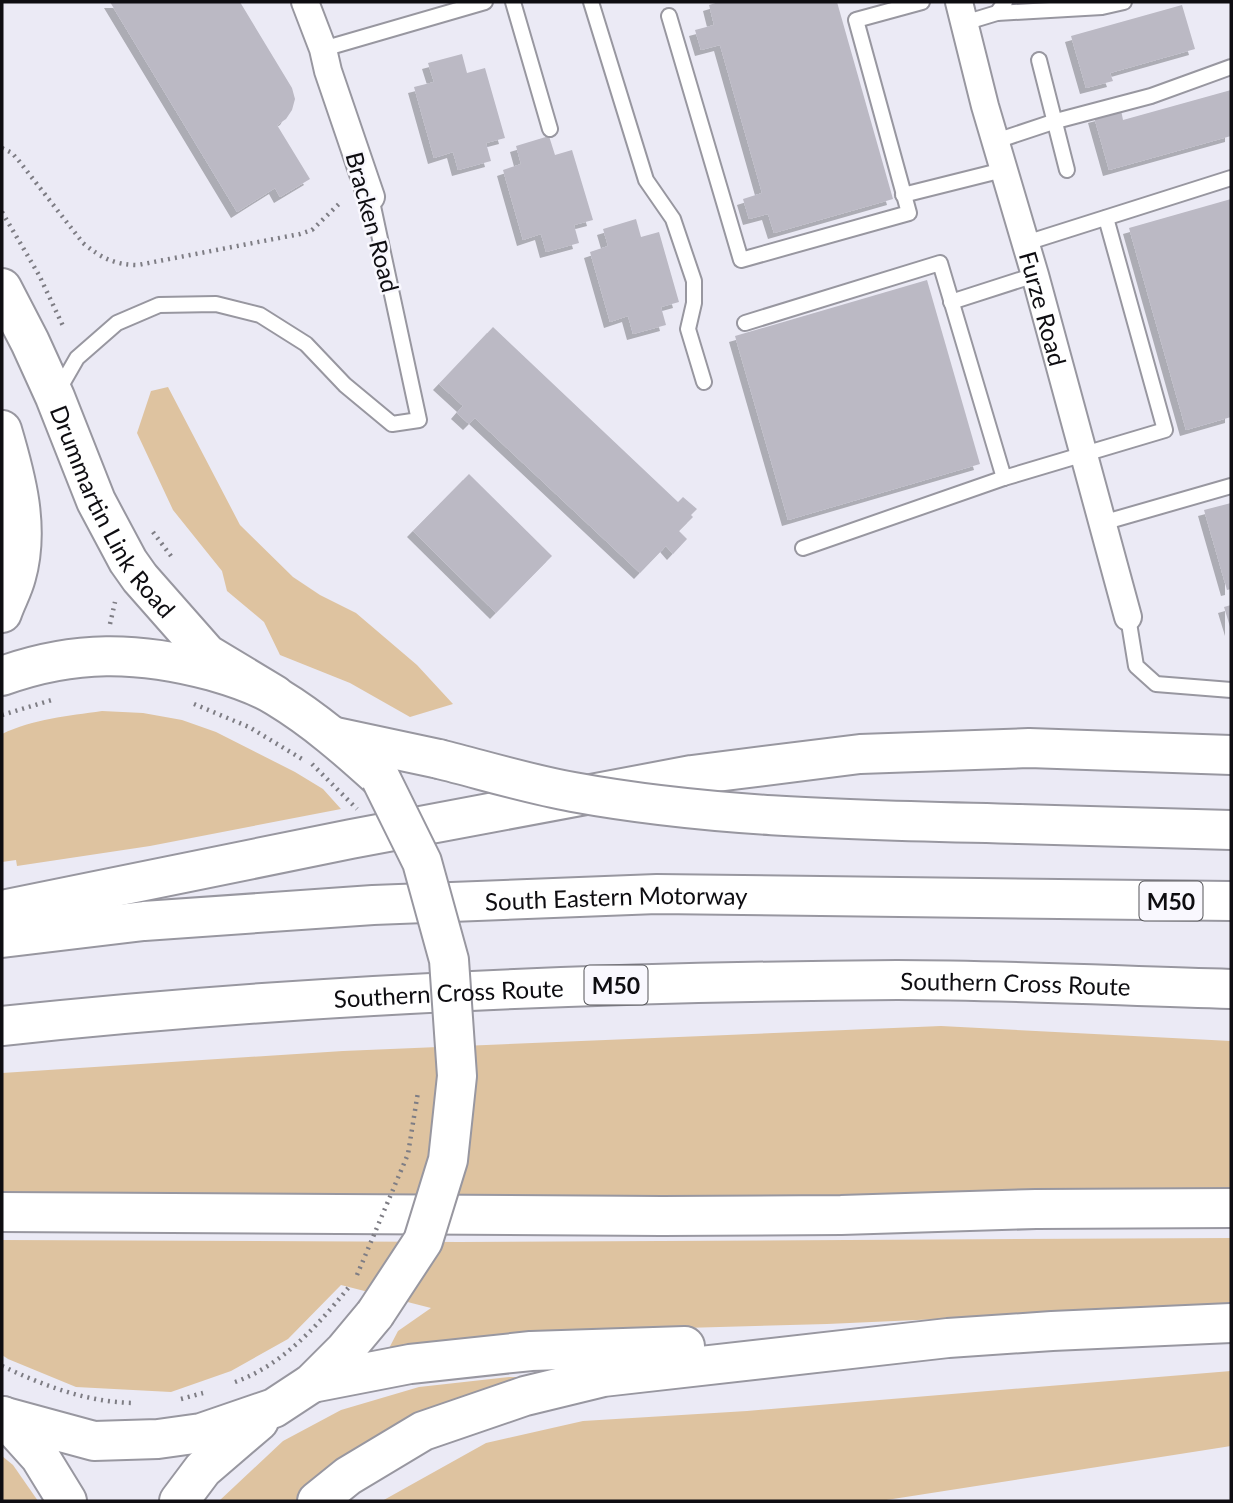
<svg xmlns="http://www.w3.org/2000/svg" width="1233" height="1503" font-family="Lato,sans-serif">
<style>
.green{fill:#dec3a0}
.building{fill:#bbb9c4;filter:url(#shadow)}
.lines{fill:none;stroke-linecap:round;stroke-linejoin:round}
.lane-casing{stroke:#9897a0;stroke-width:18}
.street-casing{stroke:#9897a0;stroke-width:30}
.secondary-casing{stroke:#9897a0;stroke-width:42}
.highway-casing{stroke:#9897a0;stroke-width:42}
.path{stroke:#7e7d84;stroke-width:4.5;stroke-dasharray:2 5;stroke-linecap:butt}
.lane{stroke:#fff;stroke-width:14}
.street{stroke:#fff;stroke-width:26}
.secondary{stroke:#fff;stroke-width:38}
.highway{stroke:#fff;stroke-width:38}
.secondary-bridge-casing{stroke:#9897a0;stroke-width:42;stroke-linecap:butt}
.highway-bridge-casing{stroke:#9897a0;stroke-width:42;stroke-linecap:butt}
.path-bridge{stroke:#7e7d84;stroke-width:4.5;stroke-dasharray:2 5;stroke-linecap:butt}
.secondary-bridge{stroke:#fff;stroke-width:38}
.highway-bridge{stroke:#fff;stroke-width:38}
.labels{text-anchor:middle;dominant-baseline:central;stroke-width:5;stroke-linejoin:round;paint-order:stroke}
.shield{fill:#f9f8fe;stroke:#545458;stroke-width:2}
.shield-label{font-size:23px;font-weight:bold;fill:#0e0d11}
.street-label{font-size:24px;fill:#0e0d11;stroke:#f9f8fe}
</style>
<defs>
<filter id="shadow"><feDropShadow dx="-6" dy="6" stdDeviation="0" flood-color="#0004"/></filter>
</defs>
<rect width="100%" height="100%" fill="#ebeaf5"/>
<g class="green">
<path d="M168,387L240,525L293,577L320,595L356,613L417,665L453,704L410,717L350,683L280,655L264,622L227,591L222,571L173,510L137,433L151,391Z"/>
<path d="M102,711L143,713L182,720L216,732L295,772L323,789L341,809L150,846L17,866L16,860L2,862V734C33,719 68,716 102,711Z"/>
<path d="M941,1026L1231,1041V1190L606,1199L2,1193V1073L343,1051Z"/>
<path d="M1231,1238V1306L827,1324L613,1330L385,1356L398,1331L431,1308L341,1285L288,1339L231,1371L171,1392L76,1387L8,1359L2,1355V1240L460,1242Z"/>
<path d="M1231,1371V1446L880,1501H382L486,1443L583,1421L747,1411Z"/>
<path d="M509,1377H541L361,1454L295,1501H219L283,1441L341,1410L419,1387Z"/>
<path d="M2,1456L13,1465L38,1501H2Z"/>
</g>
<g class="building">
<path d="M110,2H240L292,88L295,99L292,110L286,119L277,125L310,179L280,197L275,188L237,212Z"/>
<path d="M719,2H837L893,199L774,233L768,214L749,219L743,199L762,193L720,45L701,50L695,30L714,25L709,5Z"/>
<path d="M1182,5L1195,49L1110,73L1113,81L1086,88L1071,36Z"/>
<path d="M462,54L467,73L485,68L505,138L486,143L491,161L458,170L453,152L434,158L414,87L434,82L428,63Z"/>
<path d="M1231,90V136L1109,170L1094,117L1121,110L1123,120Z"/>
<path d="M549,136L555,155L572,150L593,220L574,225L579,243L546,252L541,234L523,240L503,170L521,164L516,146Z"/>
<path d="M1231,199V417L1186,430L1129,228Z"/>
<path d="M636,219L641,237L659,232L679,302L661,307L666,325L633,334L628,316L610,322L590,252L608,246L603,229Z"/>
<path d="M927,280L980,464L788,520L735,336Z"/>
<path d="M493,327L678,502L683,497L697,509L691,515L693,517L679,531L687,539L673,554L666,546L640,573L475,418L469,424L457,413L463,406L439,384Z"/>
<path d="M469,474L552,556L496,613L413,531Z"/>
<path d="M1231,503V589L1227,590L1204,510Z"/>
<path d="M1231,605V630L1224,607Z"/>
</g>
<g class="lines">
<defs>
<g id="lane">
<path d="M513,2L550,129"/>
<path d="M591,2L646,180L673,219L694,281V303L688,329L704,382"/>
<path d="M997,13L1102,7L1124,2"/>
<path d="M669,16L741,260L909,213L856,20L922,2"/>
<path d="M964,23L997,13L1005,2"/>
<path d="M323,49L485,2"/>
<path d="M1039,60L1067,170"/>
<path d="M996,141L1056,121L1151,96L1231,67"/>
<path d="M903,195L1003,170"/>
<path d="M1026,243L1231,178"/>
<path d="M951,302L1035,275"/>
<path d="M745,323L940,263L1004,478"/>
<path d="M58,391L77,358L117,323L159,305L216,304L260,315L306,344L345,385L392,424L419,420L371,197"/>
<path d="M1102,523L1231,486"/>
<path d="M803,548L1004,478L1165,430L1106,218"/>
<path d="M1128,617L1136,666L1156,684L1231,690"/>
</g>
<g id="street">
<path d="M305,2L323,49L328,71L371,197"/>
<path id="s1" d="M959,2L985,106L1035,275L1128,617"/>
</g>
<g id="secondary">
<path id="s2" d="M2,288L30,342L55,397L96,501L128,561L140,578L207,654L275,695"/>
<path d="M2,430C16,477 30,528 16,577C13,589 6,601 2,613"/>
<path d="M2,676C74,650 138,651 212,671C233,677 258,685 277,697C315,720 348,749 381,779"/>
<path d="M2,1416L94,1441L158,1439L201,1433L274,1408L312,1383L345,1350L375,1314"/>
<path d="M3,1416L40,1457L67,1501"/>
<path d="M179,1501L203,1469L259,1421"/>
</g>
<g id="highway">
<path d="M336,737L439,759"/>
<path d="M1019,824L1231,830"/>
<path d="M2,910L351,839L692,775L860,754L1029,748L1231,755"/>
<path id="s3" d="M2,938L144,921L373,905L657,894L1231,901"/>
<path id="s4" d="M2,1026C300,994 598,982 897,980C1008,980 1120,986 1231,989"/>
<path d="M2,1212L662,1216L841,1215L1036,1209L1231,1208"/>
<path d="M312,1383L410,1364L531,1351L685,1346"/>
<path d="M317,1501L348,1476L423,1431L525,1396L603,1377L948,1338L1052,1331L1231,1323"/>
</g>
</defs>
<use href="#lane" class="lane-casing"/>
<use href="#street" class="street-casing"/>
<use href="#secondary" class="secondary-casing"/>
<use href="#highway" class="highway-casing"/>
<g class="path">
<path d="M2,148L12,153L19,161L83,243C101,258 115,265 138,265L300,234L312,230L342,201"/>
<path d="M2,212L39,275L63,326"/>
<path d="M153,532L171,556L167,559"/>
<path d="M110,624L115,602"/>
<path d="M194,704L249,727L302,759"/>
<path d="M2,715L55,699"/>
<path d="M2,1366C45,1386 86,1402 134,1403"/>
<path d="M235,1382C283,1365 318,1325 349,1287"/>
<path d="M181,1399L203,1393"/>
</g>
<use href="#lane" class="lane"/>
<use href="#street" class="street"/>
<use href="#secondary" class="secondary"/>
<use href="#highway" class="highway"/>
<defs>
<path id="secondary-bridge" d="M375,1314L423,1241L448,1160L457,1076L449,960L422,862L381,779"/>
<path id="highway-bridge" d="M439,759C483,770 528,784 573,792C720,819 870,820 1019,824"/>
</defs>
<use href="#secondary-bridge" class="secondary-bridge-casing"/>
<use href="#highway-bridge" class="highway-bridge-casing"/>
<g class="path-bridge">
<path d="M312,764L357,809"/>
<path d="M357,1275L408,1154L418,1092"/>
</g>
<use href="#secondary-bridge" class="secondary-bridge"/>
<use href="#highway-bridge" class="highway-bridge"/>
</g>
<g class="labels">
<g class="shield">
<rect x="1139.5" y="881.5" width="63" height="39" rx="5"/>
<rect x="584.5" y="965.5" width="63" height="39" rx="5"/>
</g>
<g class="shield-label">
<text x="1171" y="901">M50</text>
<text x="616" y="985">M50</text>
</g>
<g class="street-label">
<text transform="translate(373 222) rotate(75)">Bracken Road</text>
<text stroke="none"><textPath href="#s1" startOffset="318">Furze Road</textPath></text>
<text stroke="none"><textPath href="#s2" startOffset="250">Drummartin Link Road</textPath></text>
<text stroke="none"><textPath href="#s3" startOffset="616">South Eastern Motorway</textPath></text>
<text stroke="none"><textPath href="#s4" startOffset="1015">Southern Cross Route</textPath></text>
<text stroke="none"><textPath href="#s4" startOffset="448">Southern Cross Route</textPath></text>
</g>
</g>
<rect width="1233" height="1503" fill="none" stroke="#0e0d11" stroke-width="7"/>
</svg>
